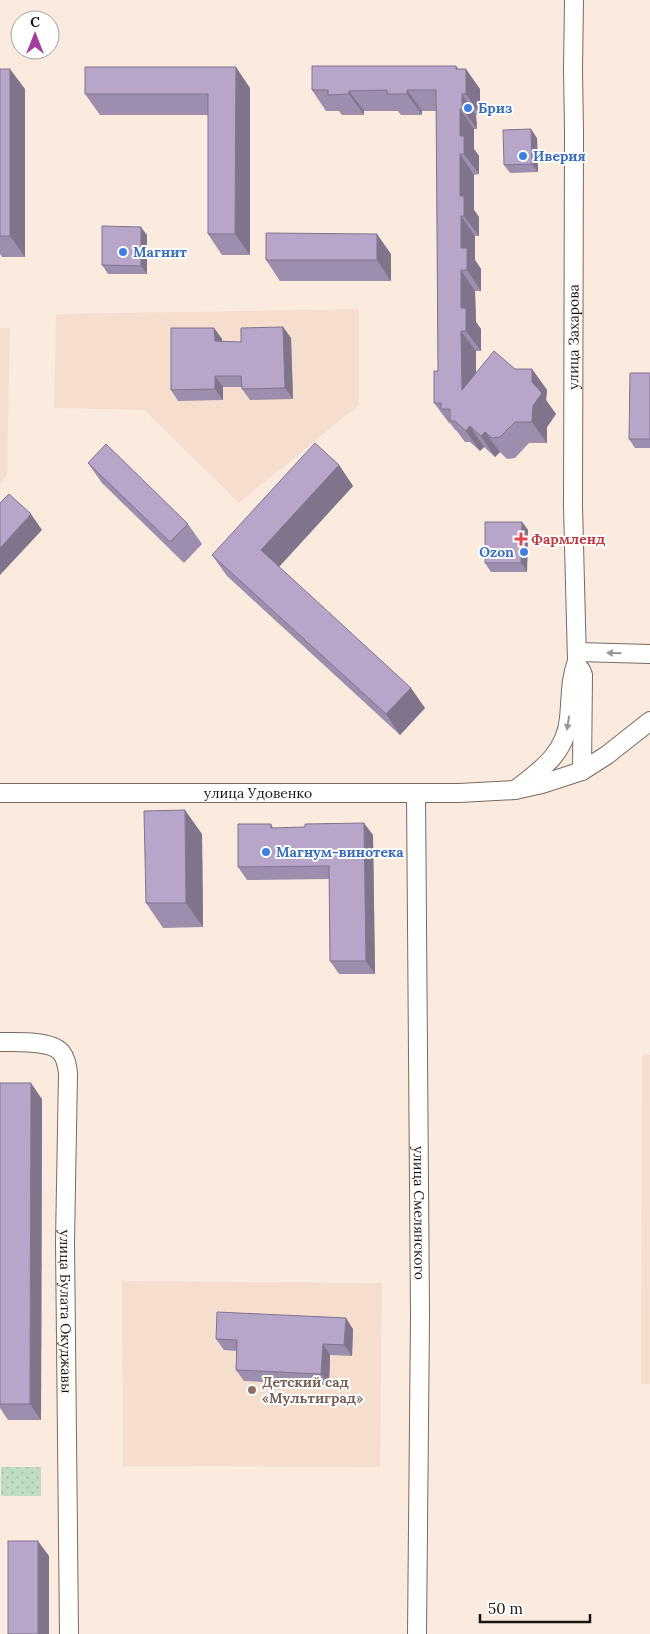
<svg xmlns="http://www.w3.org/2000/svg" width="650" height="1634" font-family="Lora,serif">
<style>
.built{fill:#f5dece}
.park{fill:url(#park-dots)}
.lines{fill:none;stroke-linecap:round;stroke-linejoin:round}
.minor-casing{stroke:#786b61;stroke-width:20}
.minor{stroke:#fff;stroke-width:18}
.wall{fill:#9d8eae}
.shaded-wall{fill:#80748d}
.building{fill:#b7a5ca;stroke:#80748d}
.oneway{fill:#989593}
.shop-dot{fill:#3f7fe0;stroke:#fff;stroke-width:2}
.health-dot{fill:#e0444e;stroke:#fff;stroke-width:2}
.education-dot{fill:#8d6e63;stroke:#fff;stroke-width:2}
.labels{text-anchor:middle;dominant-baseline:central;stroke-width:4;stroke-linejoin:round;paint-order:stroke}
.shop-label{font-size:14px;font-weight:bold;fill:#366cbe;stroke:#fff;text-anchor:start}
.street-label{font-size:14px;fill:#191410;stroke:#fff}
.health-label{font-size:14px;font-weight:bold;fill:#be3a42;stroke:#fff;text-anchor:start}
.education-label{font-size:14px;font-weight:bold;fill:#785e54;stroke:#fff;text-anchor:start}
</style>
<defs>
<pattern id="park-dots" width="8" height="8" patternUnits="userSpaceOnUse" patternTransform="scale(1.25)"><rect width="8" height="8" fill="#beddc2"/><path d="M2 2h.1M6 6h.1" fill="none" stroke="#a3bda6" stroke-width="1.8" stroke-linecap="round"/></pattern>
</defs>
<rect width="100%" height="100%" fill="#fbebdf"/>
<g class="built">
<path d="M359,309V405L239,503L144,410L54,408L56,314Z"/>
<path d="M0,328H10L7,476L0,483Z"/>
<path d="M642,1055H650V1384H641Z"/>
<path d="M122,1281L382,1283L380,1467L123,1466Z"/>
</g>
<rect class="park" x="1" y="1467" width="40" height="29"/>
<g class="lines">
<defs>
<g id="minor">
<path d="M578,652L650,654"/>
<path d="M581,670L583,675L582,771"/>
<path id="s1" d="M515,790C541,770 566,753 569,718C571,698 570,679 577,661L573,506L574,132L573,70L574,0"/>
<path id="s2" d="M0,793H459L515,790L542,784L582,771L607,755L650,721"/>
<path id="s3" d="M416,793L420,1315L417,1634"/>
<path id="s4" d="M0,1042C15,1042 50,1040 61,1052C66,1058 67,1065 68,1073L65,1242L69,1634"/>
</g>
</defs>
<use href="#minor" class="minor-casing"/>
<use href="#minor" class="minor"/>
</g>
<g class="wall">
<path d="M456,66L458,69L480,89V115H476L477,129H474V149L479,156V174L474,175V210L479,217V236H475V260L481,269V291H475L476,322L481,329V351H476V373L515,369H532L547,390L546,400L556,414L547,427V443H529L515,458L507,459L500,452L495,457L484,447L480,451L470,442H465L456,430H455L450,423H449L434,403L438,371L436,111H422V115H401L398,111H364V115H342L339,111H326L312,90Z"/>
<path d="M0,69L25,89V257H2L0,254Z"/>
<path d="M250,88V255H222L208,234V115H100L85,94Z"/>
<path d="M537,138L538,172L510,173L504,165Z"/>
<path d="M147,235V274H108L102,265Z"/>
<path d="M391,254V281H280L266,260Z"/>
<path d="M283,327L291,338L293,399L250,400L242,389V387H223V400L178,401L171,390L214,328L222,339V342H241Z"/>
<path d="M650,373V448H635L629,439Z"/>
<path d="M88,463L188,524L202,544L184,563L102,483Z"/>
<path d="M339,465L353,486L279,567L425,708L400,735L227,576L212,555Z"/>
<path d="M522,522L528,530L527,572H491L485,563Z"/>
<path d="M271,824L273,828L373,835L375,974H339L330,961L329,879L247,880L238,867Z"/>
<path d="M202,834L203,927L163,928L146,903Z"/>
<path d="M0,1083L42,1099L41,1420H8L0,1408Z"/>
<path d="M353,1329L352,1356L330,1355L329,1385L244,1381L236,1370L237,1351L224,1350L216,1339Z"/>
</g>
<g class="shaded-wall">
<path d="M456,66L466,80V69L480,89V115L466,94L456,69Z"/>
<path d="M236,67L250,88V255L235,234Z"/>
<path d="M10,69L25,89V257L10,236Z"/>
<path d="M407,90L422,111V115L407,94Z"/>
<path d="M349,91L364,111V115L349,94Z"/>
<path d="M462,94L476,115L477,129L462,109Z"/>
<path d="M460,109L474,129V149L479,156V174L464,154L460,136Z"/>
<path d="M531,129L537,138L538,172L532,164Z"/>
<path d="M460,154L474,175V210L479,217V236L464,216L460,196Z"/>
<path d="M461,216L475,236V260L481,269V291L467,270L461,248Z"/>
<path d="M141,227L147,235V274L141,266Z"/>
<path d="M377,234L391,254V281L377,260Z"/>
<path d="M461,270L475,291L476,322L481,329V351L466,331L461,308Z"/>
<path d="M283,327L291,338L293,399L285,388Z"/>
<path d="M214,328L222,339L223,353L215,341Z"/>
<path d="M461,331L476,351V410L462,390Z"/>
<path d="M532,369L547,390L546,400L556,414L547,427V443L532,422Z"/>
<path d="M215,376L223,387V400L215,389Z"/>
<path d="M470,426L484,447L480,451L466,431Z"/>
<path d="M485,432L500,452L495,457L481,436Z"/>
<path d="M339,465L353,486L275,571L261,550Z"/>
<path d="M31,514L42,530L0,575V548Z"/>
<path d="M522,522L528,530L527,572L521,563Z"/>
<path d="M411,688L425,708L400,735L386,714Z"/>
<path d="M185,810L202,834L203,927L186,903Z"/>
<path d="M364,823L373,835L375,974L366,961Z"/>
<path d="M31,1083L42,1099L41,1420L30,1404Z"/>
<path d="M346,1318L353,1329L352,1356L344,1345Z"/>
<path d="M323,1344L330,1355L329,1385L321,1374Z"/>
<path d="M38,1541L49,1556V1634H38Z"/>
</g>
<g class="building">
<path d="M312,66H456V69H466V94H462V109H460V136H464V154H460V196H464V216H461V248H467V270H461V308H466V331H461L462,390L494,351L515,369H532V382L542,393L533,406L532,422H515L500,437L492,438L485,432L481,436L470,426L466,431L455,421H450V409H441V403H434V371H438L436,90H407V94H387V90L349,91V94L328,95V90H312Z"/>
<path d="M85,67H236L235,234H208V94H85Z"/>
<rect x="0" y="69" width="10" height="167"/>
<path d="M531,129L532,164L504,165L503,130Z"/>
<path d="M102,226L141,227V266L102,265Z"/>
<path d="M266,233L377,234V260H266Z"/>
<path d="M283,327L285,388L242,389L241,376H215V389L171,390V328H214L215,341L241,342V328Z"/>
<path d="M630,373H650V439H629Z"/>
<path d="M315,443L339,465L261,550L411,688L386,714L212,555Z"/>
<path d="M106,444L188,524L170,542L88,463Z"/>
<path d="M9,494L31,514L0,548V503Z"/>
<path d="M485,522H522L521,563H485Z"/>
<path d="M185,810L186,903H146L144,811Z"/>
<path d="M364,823L366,961H330L329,866L238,867V824H271V828L305,827V824Z"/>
<path d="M0,1083H31L30,1404H0Z"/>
<path d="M217,1312L346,1318L344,1345L323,1344L321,1374L236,1370L237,1340L216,1339Z"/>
<rect x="8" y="1541" width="30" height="93"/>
</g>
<defs><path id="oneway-solid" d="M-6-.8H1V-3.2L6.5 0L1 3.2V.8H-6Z" transform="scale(1.25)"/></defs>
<g class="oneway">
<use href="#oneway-solid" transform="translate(614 653) rotate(-178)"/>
<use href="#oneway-solid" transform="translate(568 723) rotate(99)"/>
</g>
<g class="shop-dot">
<circle cx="468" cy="108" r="5"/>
<circle cx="523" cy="156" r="5"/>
<circle cx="123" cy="252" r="5"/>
<circle cx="524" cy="552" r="5"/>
<circle cx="266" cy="852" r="5"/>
</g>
<path class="health-dot" d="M518.5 531.5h5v5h5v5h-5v5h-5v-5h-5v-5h5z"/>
<circle class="education-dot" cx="252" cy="1390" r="5"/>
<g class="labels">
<g class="shop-label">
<text x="478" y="108">Бриз</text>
<text x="533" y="156">Иверия</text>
<text x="133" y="252">Магнит</text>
<text x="514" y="552" text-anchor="end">Ozon</text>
<text x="276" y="852">Магнум-винотека</text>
</g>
<g class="street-label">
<text stroke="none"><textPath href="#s1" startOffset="475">улица Захарова</textPath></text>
<text stroke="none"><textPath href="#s2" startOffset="258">улица Удовенко</textPath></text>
<text stroke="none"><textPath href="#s3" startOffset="420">улица Смелянского</textPath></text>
<text stroke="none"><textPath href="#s4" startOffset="324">улица Булата Окуджавы</textPath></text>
</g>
<g class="health-label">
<text x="531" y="539">Фармленд</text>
</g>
<g class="education-label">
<text x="262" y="1382">Детский сад<tspan x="262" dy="16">«Мультиград»</tspan></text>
</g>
</g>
<g transform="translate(35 35)"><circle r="24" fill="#ffffff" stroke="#a3a19f"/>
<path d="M0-4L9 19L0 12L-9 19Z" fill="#a63c9e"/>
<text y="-8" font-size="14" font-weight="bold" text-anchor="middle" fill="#191410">С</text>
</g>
<path d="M480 1614v8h110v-8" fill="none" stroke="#191410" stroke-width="2.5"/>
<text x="488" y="1614" font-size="15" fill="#191410" stroke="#ffffff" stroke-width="4" paint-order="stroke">50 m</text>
</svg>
